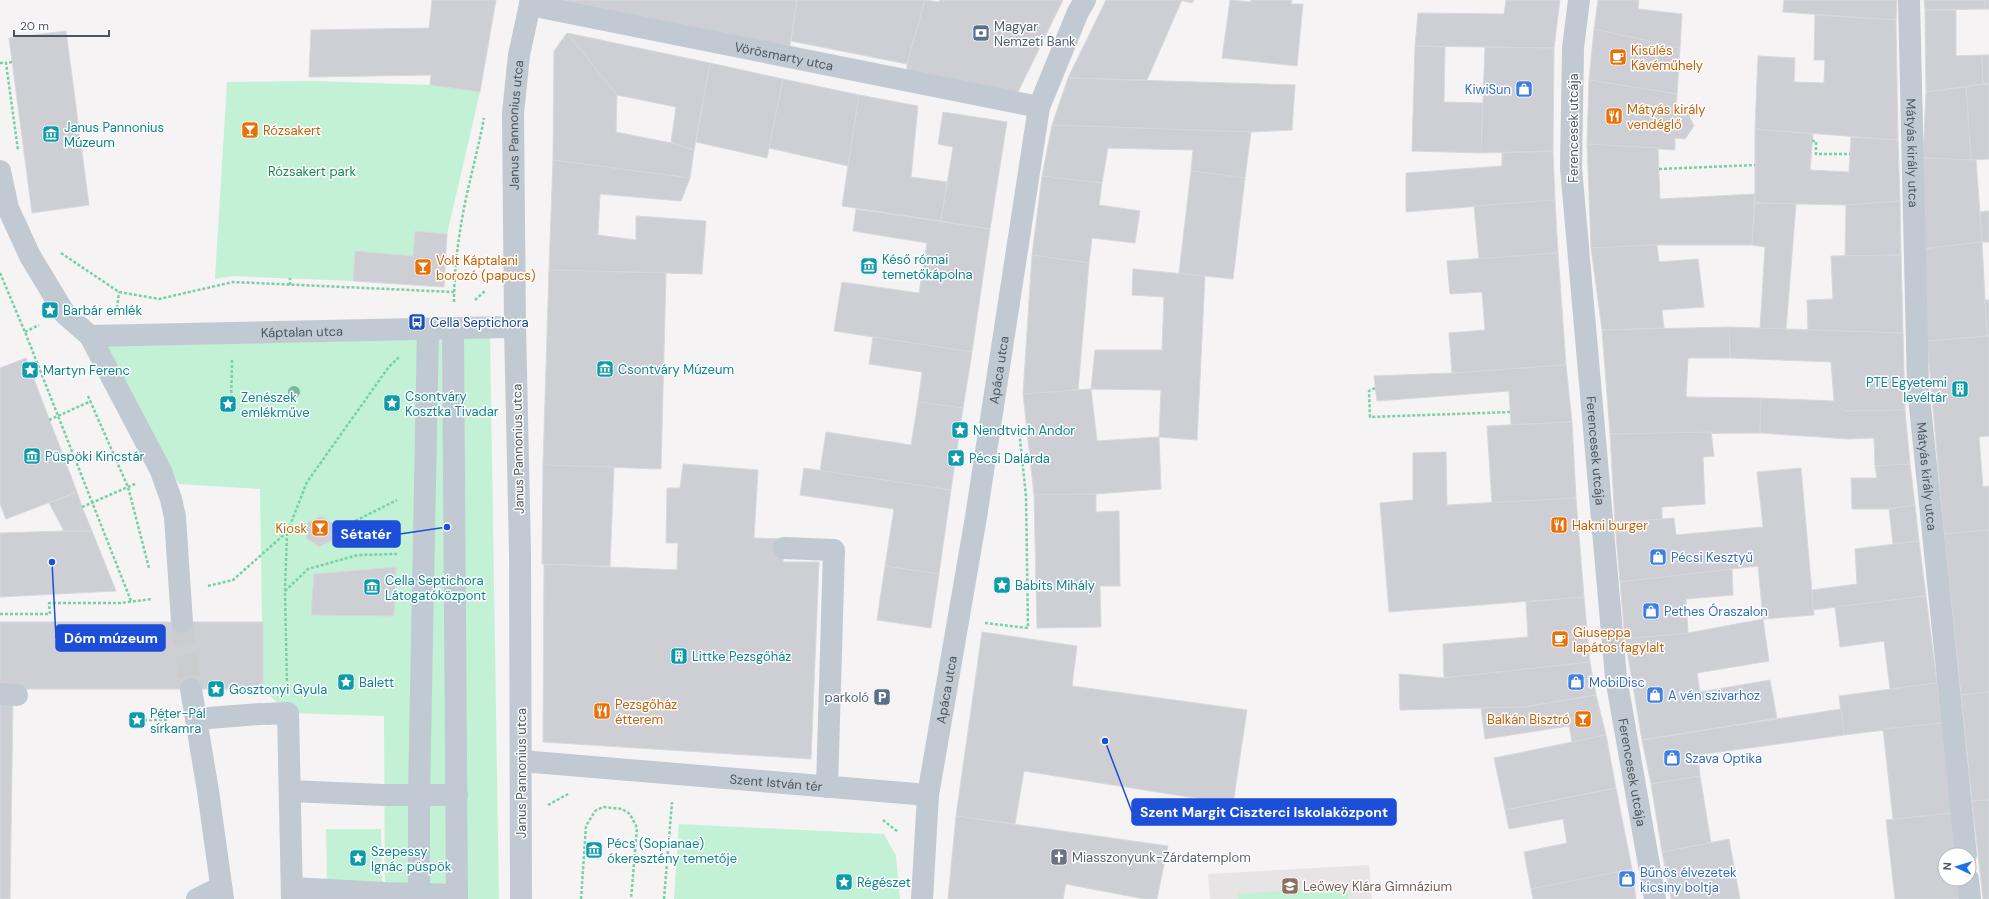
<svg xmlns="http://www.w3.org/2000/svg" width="1989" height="899" font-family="'DM Sans',sans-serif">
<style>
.education{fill:#e6e4e5}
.green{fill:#c3f1d5}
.building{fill:#cdcfd5;stroke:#d7d9de}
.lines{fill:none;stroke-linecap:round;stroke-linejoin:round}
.minor-tunnel{stroke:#caccce;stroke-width:22;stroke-dasharray:22 11;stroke-linecap:butt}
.path{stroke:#7ad0a6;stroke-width:2.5;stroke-dasharray:3 2;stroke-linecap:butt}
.minor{stroke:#c1cad2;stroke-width:22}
.tree{fill:#7bb799}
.labels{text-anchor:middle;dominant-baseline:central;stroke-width:3;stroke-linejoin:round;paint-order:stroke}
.service-label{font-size:13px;fill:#4e5e75;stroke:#fff;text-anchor:start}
.food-label{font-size:13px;fill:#c56008;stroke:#fff;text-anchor:start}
.street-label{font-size:13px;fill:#4a5661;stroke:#fff}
.shop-label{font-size:13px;fill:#366cbe;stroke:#fff;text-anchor:start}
.culture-label{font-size:13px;fill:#0d838f;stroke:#fff;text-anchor:start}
.park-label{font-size:13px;fill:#17864f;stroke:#fff}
.transit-label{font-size:13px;fill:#164399;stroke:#fff;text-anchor:start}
.worship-label{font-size:13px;fill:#5b616d;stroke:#fff;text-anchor:start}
.education-label{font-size:13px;fill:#785e54;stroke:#fff;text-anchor:start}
.leader{fill:none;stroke:#1d4ed8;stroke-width:1.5}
.callout-dot{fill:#1d4ed8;stroke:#fff;stroke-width:1.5}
.callout{fill:#1d4ed8;stroke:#1d4ed8;stroke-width:1.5}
.callout-label{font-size:14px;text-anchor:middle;font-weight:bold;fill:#fff}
</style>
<rect width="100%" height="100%" fill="#f5f3f3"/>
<path class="education" d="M1369,865L1372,899H1210L1208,874Z"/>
<g class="green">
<path d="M314,81L430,85L480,92L447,234L415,231L413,256L355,252L353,281L233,276L215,279L227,82Z"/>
<path d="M490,335L499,899H385L384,716L288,713L263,689L260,489L179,484L100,342Z"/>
<path d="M679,824L884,834L896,856L900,899H674Z"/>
<path d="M326,829H381L382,884L327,885Z"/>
<path d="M1347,886L1348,899H1238V894Z"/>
</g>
<g class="building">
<path d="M432,0H496L480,92L430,85L431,75L309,77L311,30L429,28Z"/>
<path d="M555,0H797L789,51Z"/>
<path d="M797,0H925L907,64L791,41Z"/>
<path d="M925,0L939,2L940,0H1063L1016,96L907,73V64Z"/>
<path d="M1106,0H1182L1147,80L1068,78Z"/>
<path d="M1180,0H1194L1192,3Z"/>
<path d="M1230,0L1251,2V0H1292L1291,4H1303L1297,66L1222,58Z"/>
<path d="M1560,0L1554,48L1415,46L1418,13L1504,14L1506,0Z"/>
<path d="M1598,0H1639L1638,9L1682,14L1680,48L1594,29Z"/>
<path d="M1784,0H1897L1896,20L1783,12Z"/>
<path d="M1924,0H1985V9L1925,10Z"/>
<rect x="1985" y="0" width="4" height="9"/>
<path d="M1925,10H1956V56L1982,55L1983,84L1926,92Z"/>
<path d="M1815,15L1896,20L1898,140L1755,129L1758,56L1795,58L1794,82L1824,83L1825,60H1814Z"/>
<path d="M1594,29L1680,48L1677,94L1589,80Z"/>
<path d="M66,31L89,205L32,213L9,38Z"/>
<path d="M567,33L710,63L694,150L671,143L676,107L617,95Z"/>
<path d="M567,33L617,95L616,132L671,143L694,150L690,178L553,160L554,51Z"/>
<path d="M1415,46L1445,47L1444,102L1483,103L1481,153L1412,151Z"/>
<path d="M1485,47L1554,48L1553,151L1481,153Z"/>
<path d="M1982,55H1989V84H1983Z"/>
<path d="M710,63L783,79L767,158L696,142Z"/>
<path d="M1068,78L1295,85L1292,130L1251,132L1052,125Z"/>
<path d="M783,79L859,95L848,166L769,148Z"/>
<path d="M1589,80L1677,94L1676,111H1687L1694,126L1685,139L1675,138V150L1587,144Z"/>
<path d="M1983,84H1989V159L1971,160L1966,87Z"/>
<path d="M1966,87L1971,160L1923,158L1926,92Z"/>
<path d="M859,95L918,106L911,177L947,182L941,221L842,206Z"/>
<path d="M943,112L1007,122L990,229L941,221L953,147L938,144Z"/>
<path d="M1052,125L1251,132L1245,178L1191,171L1193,150L1108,148L1102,183L1042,176Z"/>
<path d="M1755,129L1813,134L1810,170L1849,172L1851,137L1898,140L1900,201L1846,205L1755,203Z"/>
<path d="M1587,144L1658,148L1660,199L1755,194L1752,245H1657L1591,248Z"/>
<path d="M1553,151L1555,200L1406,212V173L1502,166V153Z"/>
<path d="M1923,158L1976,160L1982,242L1922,249Z"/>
<path d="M553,160L690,178L681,201L600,194L598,235L636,240V216L706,221L702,274L549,270Z"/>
<path d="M1191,171L1245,178L1233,279L1179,273Z"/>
<path d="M1042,176L1102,183L1099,205L1140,211L1135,243L1092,238L1089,263L1032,255Z"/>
<path d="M1555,200L1558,253L1479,259L1474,206Z"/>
<path d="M1900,201L1901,255L1845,256L1846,205Z"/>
<path d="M1755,203L1796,204L1786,330L1760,329L1765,247L1752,245Z"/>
<path d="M856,209L990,229L972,352L834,331L842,282L919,293L927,243L853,231Z"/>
<path d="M1989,211V242H1982L1980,212Z"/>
<path d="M415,231L447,234L444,287L353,281L355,251L413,256Z"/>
<path d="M1982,242L1987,336L1927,341L1922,249Z"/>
<path d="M1657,245L1659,262L1698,259L1704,307L1662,310L1664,328L1602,330L1591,248Z"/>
<path d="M1558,253L1566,365L1452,373L1449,333L1485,330L1482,292L1450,294L1447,261Z"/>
<path d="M1032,255L1089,263L1078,390L1023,394Z"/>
<path d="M1901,255L1903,333L1808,330L1807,300L1833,299L1831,256Z"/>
<path d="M1133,269L1205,276L1197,440L1159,437L1161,390L1091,389L1095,350H1162L1164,297L1132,295Z"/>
<path d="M549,270L666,273L661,469L543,465Z"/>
<path d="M1985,300H1989V336H1987Z"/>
<path d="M1729,327L1730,358H1688L1686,397L1761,398L1760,433L1610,434L1602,330Z"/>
<path d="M1729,327L1903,333L1905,410L1844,411L1834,401L1831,362L1730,358Z"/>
<path d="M1989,336V436L1979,437L1983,487L1989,486V530L1944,534L1927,341Z"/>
<path d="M873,337L972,352L963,408L918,402L922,372L869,364Z"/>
<path d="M26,358L77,492L6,519L0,504V368Z"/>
<path d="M1566,365L1572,422L1511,425L1509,391L1377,401L1374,376L1452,373Z"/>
<path d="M1091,389L1097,441L1159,437L1161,489L1096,494L1034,495L1023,394Z"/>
<path d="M1761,398L1834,401L1844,411L1905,410L1910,464L1875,466L1874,438L1848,439L1760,433Z"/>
<path d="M918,402L963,408L951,490L820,471L826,432L911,445Z"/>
<path d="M1572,422L1576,498L1492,503L1487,426Z"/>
<path d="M1711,432L1714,456L1703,457L1705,504L1662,507V519L1615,523L1610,434Z"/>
<path d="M1446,452L1447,505L1576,498L1584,597L1389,612L1380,503L1413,500V453Z"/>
<path d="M683,464L758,470L754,538L785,539L783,562H819L811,759L543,742L544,564L677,570L678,543H666L667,488H680Z"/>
<path d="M1910,464L1915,505L1889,509H1852L1851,478H1877L1875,466Z"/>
<path d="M543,465L614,467L610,566L542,564Z"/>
<path d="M804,468L951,490L939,574L885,566L894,509L800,495Z"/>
<path d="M1801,468L1814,615L1763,619L1758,566L1620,582L1615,523L1674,518L1676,535L1763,527L1757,472Z"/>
<path d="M77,492L82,507L92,531H64L49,503Z"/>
<path d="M1096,494V512L1119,511L1120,586H1100L1101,627L1037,628L1034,495Z"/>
<path d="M1915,505L1919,541L1893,544L1889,509Z"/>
<path d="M321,516L334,524L333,540L319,547L306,538L307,523Z"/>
<path d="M1989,530V692L1961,695L1944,534Z"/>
<path d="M64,531H92L116,591L0,597V533Z"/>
<path d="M1919,541L1926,596L1813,610L1812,590L1857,584L1855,549Z"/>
<path d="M885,566L939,574L931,628L877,620Z"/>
<path d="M396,567L394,616L311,615L314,574Z"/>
<path d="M1732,569L1733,595L1686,599L1688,633L1625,639L1620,582Z"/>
<path d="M1926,596L1937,683L1890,689L1884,641L1840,647L1835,607Z"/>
<path d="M1584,597L1590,662L1444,678L1443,644L1528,637L1526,602Z"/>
<path d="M1763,619L1769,661L1697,673L1700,692L1770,680L1777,718L1642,740L1625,639L1688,633Z"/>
<rect x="0" y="622" width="263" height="67"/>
<path d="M982,632L1077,646L1072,686L1247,710L1233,804L1024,771L1015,824L956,816Z"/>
<path d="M1590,662L1596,695L1524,707L1400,710L1399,674L1444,678Z"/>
<path d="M1937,683L1942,723L1844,735L1839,696Z"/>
<path d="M1989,692V800L1972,801L1961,695Z"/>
<path d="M1596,695L1606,735L1572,742L1569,726L1485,739L1481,708L1524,707Z"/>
<path d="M0,701H13L10,899H0Z"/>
<path d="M1841,709L1844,735L1698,755L1700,776L1651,784L1642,740Z"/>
<path d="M1942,723L1952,813L1893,819L1883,729Z"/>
<path d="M1606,735L1616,788L1505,810L1494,758Z"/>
<path d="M1700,776L1711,843L1662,852L1651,784Z"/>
<path d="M1616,788L1632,869L1531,889L1524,852L1567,843L1563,819L1509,829L1505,810Z"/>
<path d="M1989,800V899H1983L1972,801Z"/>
<path d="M1952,813L1957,855H1945V879H1959L1961,899H1895L1886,820Z"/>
<path d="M956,816L1168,846L1157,899H1144L1066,884L1063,899H948Z"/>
<path d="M1729,839L1740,899H1671L1662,852Z"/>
<path d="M1632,869L1636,899H1533L1531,889Z"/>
</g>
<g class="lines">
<path class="minor-tunnel" d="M182,622L191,689"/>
<g class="path">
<path d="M12,62L6,63L18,150"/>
<path d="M0,63H6"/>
<path d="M1812,141H1816V154H1850"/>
<path d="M1659,169L1755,165"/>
<path d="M61,253L119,292L159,299L233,282L454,292"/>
<path d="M0,273L25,332L131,601"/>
<path d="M290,285V278"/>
<path d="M475,300L486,290"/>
<path d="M454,302C454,268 459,232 466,198C472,171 479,145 484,118"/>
<path d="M117,308L119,292"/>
<path d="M25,332L39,325"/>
<path d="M1375,388L1369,391L1370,417L1510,412"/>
<path d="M88,396L128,487L149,568"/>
<path d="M231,400H225V408H231L232,360"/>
<path d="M49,420L91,401"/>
<path d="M82,507L137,483"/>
<path d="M333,532L397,500"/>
<path d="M336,532L397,526"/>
<path d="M993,584L1002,585"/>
<path d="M208,586L233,580L286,533"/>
<path d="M285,591L308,569L358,555L397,554"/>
<path d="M0,614H50L49,603H121L152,599"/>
<path d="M985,623L1028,628L1026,496L1019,430"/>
<path d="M287,686L285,591L287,533L307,482L388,368L399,357"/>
<path d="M144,720H169"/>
<path d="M548,805L568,794"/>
<path d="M883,820L898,832"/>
<path d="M581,899L586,826L595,811L603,807L622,809L630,814L637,828L631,899"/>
<path d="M664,899L672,802"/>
</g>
<g class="minor">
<path id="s1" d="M1579,0L1573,48L1571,168L1616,678L1655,899"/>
<path id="s2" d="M1909,0L1918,387L1966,855"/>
<path id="s3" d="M530,5L1039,107"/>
<path d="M0,171L8,208L30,256L65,314L90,336L161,471L171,499L175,517L182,622"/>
<path d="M453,334L457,899"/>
<path id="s4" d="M90,336L515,327"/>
<path d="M784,548L834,550L827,787"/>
<path d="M191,689L208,791L223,899"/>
<path d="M0,694L17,695"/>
<path d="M266,714L288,713L292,899"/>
<path d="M196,719L260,714"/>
<path id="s5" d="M521,761L928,795"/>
<path d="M290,791L383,795H457"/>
<path d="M1968,879L1970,899"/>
<path d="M292,888L385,893L457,895"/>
<path d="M197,899L221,887"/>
<path d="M419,899V795L428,329"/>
<path id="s6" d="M521,899L520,552L515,327L513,113L519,55L531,0"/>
<path id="s7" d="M922,899L928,795L976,517L1039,107L1078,12L1085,0"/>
</g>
</g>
<circle class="tree" cx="294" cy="392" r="6"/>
<defs>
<symbol id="bank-square" viewBox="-11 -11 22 22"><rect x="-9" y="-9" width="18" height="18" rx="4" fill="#5c6f8a" stroke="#fff"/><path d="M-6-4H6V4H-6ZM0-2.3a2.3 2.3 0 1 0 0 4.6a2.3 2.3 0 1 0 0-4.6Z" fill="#fff"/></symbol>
<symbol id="cafe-square" viewBox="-11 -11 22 22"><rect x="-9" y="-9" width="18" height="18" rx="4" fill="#e8710a" stroke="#fff"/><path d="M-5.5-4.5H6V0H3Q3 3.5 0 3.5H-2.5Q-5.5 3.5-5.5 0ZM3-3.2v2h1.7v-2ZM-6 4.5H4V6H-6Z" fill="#fff"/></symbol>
<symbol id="shop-square" viewBox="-11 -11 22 22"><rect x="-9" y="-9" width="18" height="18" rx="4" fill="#3f7fe0" stroke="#fff"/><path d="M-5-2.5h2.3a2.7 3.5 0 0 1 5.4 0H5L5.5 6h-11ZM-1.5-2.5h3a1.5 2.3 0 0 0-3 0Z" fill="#fff"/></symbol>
<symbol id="restaurant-square" viewBox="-11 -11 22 22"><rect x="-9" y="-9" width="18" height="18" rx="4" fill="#e8710a" stroke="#fff"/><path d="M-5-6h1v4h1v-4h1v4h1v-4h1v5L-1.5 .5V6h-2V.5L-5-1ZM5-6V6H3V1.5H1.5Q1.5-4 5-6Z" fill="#fff"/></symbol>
<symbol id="bar-square" viewBox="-11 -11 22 22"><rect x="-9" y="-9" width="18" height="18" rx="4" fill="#e8710a" stroke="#fff"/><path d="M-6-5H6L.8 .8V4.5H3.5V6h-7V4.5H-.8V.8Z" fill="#fff"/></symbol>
<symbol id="museum-square" viewBox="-11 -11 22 22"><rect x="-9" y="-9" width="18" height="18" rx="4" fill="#0f9aa8" stroke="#fff"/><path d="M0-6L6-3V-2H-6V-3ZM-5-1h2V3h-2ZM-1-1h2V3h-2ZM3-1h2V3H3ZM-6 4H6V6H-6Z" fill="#fff"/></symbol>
<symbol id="sight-square" viewBox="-11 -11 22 22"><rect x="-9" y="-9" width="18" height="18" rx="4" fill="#0f9aa8" stroke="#fff"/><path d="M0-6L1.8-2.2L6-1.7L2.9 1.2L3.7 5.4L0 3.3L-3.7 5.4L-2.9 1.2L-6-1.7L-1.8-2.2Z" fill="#fff"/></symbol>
<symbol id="bus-square" viewBox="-11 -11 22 22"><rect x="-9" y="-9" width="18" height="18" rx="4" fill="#1a4fb4" stroke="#fff"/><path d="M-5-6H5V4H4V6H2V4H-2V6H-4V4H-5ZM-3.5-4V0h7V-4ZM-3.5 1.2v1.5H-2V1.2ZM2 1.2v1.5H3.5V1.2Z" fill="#fff"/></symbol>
<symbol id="building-square" viewBox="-11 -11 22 22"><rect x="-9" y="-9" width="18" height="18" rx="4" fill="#0f9aa8" stroke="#fff"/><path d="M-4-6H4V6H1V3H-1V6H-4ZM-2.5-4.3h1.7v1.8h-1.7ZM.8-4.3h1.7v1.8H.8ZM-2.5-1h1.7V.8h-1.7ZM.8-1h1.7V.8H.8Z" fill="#fff"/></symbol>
<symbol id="parking-square" viewBox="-11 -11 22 22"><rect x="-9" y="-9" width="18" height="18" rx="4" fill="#5c6f8a" stroke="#fff"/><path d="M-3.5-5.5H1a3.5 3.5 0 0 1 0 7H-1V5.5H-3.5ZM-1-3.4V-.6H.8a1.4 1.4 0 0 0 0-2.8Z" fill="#fff"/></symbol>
<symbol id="church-square" viewBox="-11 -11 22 22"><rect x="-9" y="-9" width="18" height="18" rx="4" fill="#6b7280" stroke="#fff"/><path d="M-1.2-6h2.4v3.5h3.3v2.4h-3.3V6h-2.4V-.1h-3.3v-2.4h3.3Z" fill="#fff"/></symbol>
<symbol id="school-square" viewBox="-11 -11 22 22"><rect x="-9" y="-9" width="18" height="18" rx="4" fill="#8d6e63" stroke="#fff"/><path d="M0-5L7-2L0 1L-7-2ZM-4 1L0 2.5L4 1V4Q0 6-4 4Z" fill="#fff"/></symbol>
</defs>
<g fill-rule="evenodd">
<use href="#bank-square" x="971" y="23" width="20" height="20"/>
<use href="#cafe-square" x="1608" y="47" width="20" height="20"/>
<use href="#shop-square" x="1514" y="79" width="20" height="20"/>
<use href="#restaurant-square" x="1604" y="106" width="20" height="20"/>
<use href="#bar-square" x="240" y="120" width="20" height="20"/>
<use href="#museum-square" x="41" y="124" width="20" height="20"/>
<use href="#museum-square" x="859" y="256" width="20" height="20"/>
<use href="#bar-square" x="413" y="257" width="20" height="20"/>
<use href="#sight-square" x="40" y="300" width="20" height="20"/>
<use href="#bus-square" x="407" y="312" width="20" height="20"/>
<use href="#museum-square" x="595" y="359" width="20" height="20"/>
<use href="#sight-square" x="20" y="360" width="20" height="20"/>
<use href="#building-square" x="1950" y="379" width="20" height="20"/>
<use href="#sight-square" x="382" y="393" width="20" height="20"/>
<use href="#sight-square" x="218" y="394" width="20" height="20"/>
<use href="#sight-square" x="950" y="420" width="20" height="20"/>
<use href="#museum-square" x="22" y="446" width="20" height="20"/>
<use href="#sight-square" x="946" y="448" width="20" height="20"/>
<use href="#restaurant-square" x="1549" y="515" width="20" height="20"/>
<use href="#bar-square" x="310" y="518" width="20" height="20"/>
<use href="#shop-square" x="1648" y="547" width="20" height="20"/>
<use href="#sight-square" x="992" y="575" width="20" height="20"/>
<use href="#museum-square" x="362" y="577" width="20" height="20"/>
<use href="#shop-square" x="1641" y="601" width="20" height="20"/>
<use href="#cafe-square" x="1550" y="629" width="20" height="20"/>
<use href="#building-square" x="669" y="646" width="20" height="20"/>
<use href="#sight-square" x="336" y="672" width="20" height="20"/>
<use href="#shop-square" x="1566" y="672" width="20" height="20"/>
<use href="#sight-square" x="206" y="679" width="20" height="20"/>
<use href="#shop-square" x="1645" y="685" width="20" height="20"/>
<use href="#parking-square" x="872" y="687" width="20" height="20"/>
<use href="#restaurant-square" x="592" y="701" width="20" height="20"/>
<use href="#bar-square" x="1573" y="709" width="20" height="20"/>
<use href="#sight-square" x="127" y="710" width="20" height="20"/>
<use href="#shop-square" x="1662" y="748" width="20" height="20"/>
<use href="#museum-square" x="584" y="840" width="20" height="20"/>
<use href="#church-square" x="1049" y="847" width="20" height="20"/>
<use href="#sight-square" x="348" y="848" width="20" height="20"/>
<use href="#shop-square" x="1617" y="869" width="20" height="20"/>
<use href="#sight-square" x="834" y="872" width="20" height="20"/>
<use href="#school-square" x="1280" y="876" width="20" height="20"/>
</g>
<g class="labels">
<g class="service-label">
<text x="994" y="26">Magyar<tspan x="994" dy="15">Nemzeti Bank</tspan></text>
<text x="869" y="697" text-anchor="end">parkoló</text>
</g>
<g class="food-label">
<text x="1631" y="50">Kisülés<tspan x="1631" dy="15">Kávéműhely</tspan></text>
<text x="1627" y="109">Mátyás király<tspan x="1627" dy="15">vendéglő</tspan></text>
<text x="263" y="130">Rózsakert</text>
<text x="436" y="260">Volt Káptalani<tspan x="436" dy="15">borozó (papucs)</tspan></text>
<text x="1572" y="525">Hakni burger</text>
<text x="307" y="528" text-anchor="end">Kiosk</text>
<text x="1573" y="632">Giuseppa<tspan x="1573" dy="15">lapátos fagylalt</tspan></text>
<text x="615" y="704">Pezsgőház<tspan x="615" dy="15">étterem</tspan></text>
<text x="1570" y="719" text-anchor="end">Balkán Bisztró</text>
</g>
<g class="street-label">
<text stroke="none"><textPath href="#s3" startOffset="259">Vörösmarty utca</textPath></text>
<text stroke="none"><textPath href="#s6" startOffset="774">Janus Pannonius utca</textPath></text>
<text transform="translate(1573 128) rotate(-90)">Ferencesek utcája</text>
<text stroke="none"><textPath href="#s2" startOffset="153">Mátyás király utca</textPath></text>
<text stroke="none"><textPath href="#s4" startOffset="212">Káptalan utca</textPath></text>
<text stroke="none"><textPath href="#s7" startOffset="535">Apáca utca</textPath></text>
<text transform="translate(518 449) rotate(-91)">Janus Pannonius utca</text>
<text stroke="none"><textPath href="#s1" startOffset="452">Ferencesek utcája</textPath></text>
<text stroke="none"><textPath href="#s2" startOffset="477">Mátyás király utca</textPath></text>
<text stroke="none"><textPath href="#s7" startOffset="211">Apáca utca</textPath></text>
<text transform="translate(521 773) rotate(-90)">Janus Pannonius utca</text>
<text stroke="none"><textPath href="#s1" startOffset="776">Ferencesek utcája</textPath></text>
<text stroke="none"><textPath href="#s5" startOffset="256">Szent István tér</textPath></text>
</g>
<g class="shop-label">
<text x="1511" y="89" text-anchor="end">KiwiSun</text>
<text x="1671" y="557">Pécsi Kesztyű</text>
<text x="1664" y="611">Pethes Óraszalon</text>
<text x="1589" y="682">MobiDisc</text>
<text x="1668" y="695">A vén szivarhoz</text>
<text x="1685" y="758">Szava Optika</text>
<text x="1640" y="872">Bűnös élvezetek<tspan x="1640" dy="15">kicsiny boltja</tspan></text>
</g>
<g class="culture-label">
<text x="64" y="127">Janus Pannonius<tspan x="64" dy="15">Múzeum</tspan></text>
<text x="882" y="259">Késő római<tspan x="882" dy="15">temetőkápolna</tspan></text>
<text x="63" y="310">Barbár emlék</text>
<text x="618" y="369">Csontváry Múzeum</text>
<text x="43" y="370">Martyn Ferenc</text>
<text x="1947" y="382" text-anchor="end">PTE Egyetemi<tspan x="1947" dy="15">levéltár</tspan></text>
<text x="405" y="396">Csontváry<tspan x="405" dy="15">Kosztka Tivadar</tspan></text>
<text x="241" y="397">Zenészek<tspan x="241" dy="15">emlékműve</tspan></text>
<text x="973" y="430">Nendtvich Andor</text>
<text x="45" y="456">Püspöki Kincstár</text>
<text x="969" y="458">Pécsi Dalárda</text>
<text x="385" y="580">Cella Septichora<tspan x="385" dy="15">Látogatóközpont</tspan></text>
<text x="1015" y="585">Babits Mihály</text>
<text x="692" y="656">Littke Pezsgőház</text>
<text x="359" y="682">Balett</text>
<text x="229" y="689">Gosztonyi Gyula</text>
<text x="150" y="713">Péter-Pál<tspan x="150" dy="15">sírkamra</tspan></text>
<text x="607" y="843">Pécs (Sopianae)<tspan x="607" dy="15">ókeresztény temetője</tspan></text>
<text x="371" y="851">Szepessy<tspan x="371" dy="15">Ignác püspök</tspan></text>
<text x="857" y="882">Régészet</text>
</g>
<g class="park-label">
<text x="312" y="171">Rózsakert park</text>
</g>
<g class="transit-label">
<text x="430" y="322">Cella Septichora</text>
</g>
<g class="worship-label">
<text x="1072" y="857">Miasszonyunk-Zárdatemplom</text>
</g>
<g class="education-label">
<text x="1303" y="886">Leőwey Klára Gimnázium</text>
</g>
</g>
<path class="leader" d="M447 527L400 534M52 562L56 638M1105 741L1132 812"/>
<g class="callout-dot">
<circle cx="447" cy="527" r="4"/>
<circle cx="52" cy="562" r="4"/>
<circle cx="1105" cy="741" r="4"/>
</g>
<g class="callout">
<rect x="333" y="521" width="67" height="26" rx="4"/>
<rect x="56" y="625" width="109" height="26" rx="4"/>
<rect x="1132" y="799" width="264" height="26" rx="4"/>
</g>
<g class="callout-label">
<text x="366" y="539">Sétatér</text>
<text x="111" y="643">Dóm múzeum</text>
<text x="1264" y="817">Szent Margit Ciszterci Iskolaközpont</text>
</g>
<g transform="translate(1957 867) rotate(274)"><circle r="19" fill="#ffffff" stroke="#b7bbc0"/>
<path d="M0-3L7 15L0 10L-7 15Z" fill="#1a73e8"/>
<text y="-6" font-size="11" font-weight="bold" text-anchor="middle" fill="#4a5661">N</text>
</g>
<path d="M14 30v6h95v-6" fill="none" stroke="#4a5661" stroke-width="2"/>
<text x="20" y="30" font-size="12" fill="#4a5661" stroke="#ffffff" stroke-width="3" paint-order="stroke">20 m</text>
</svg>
